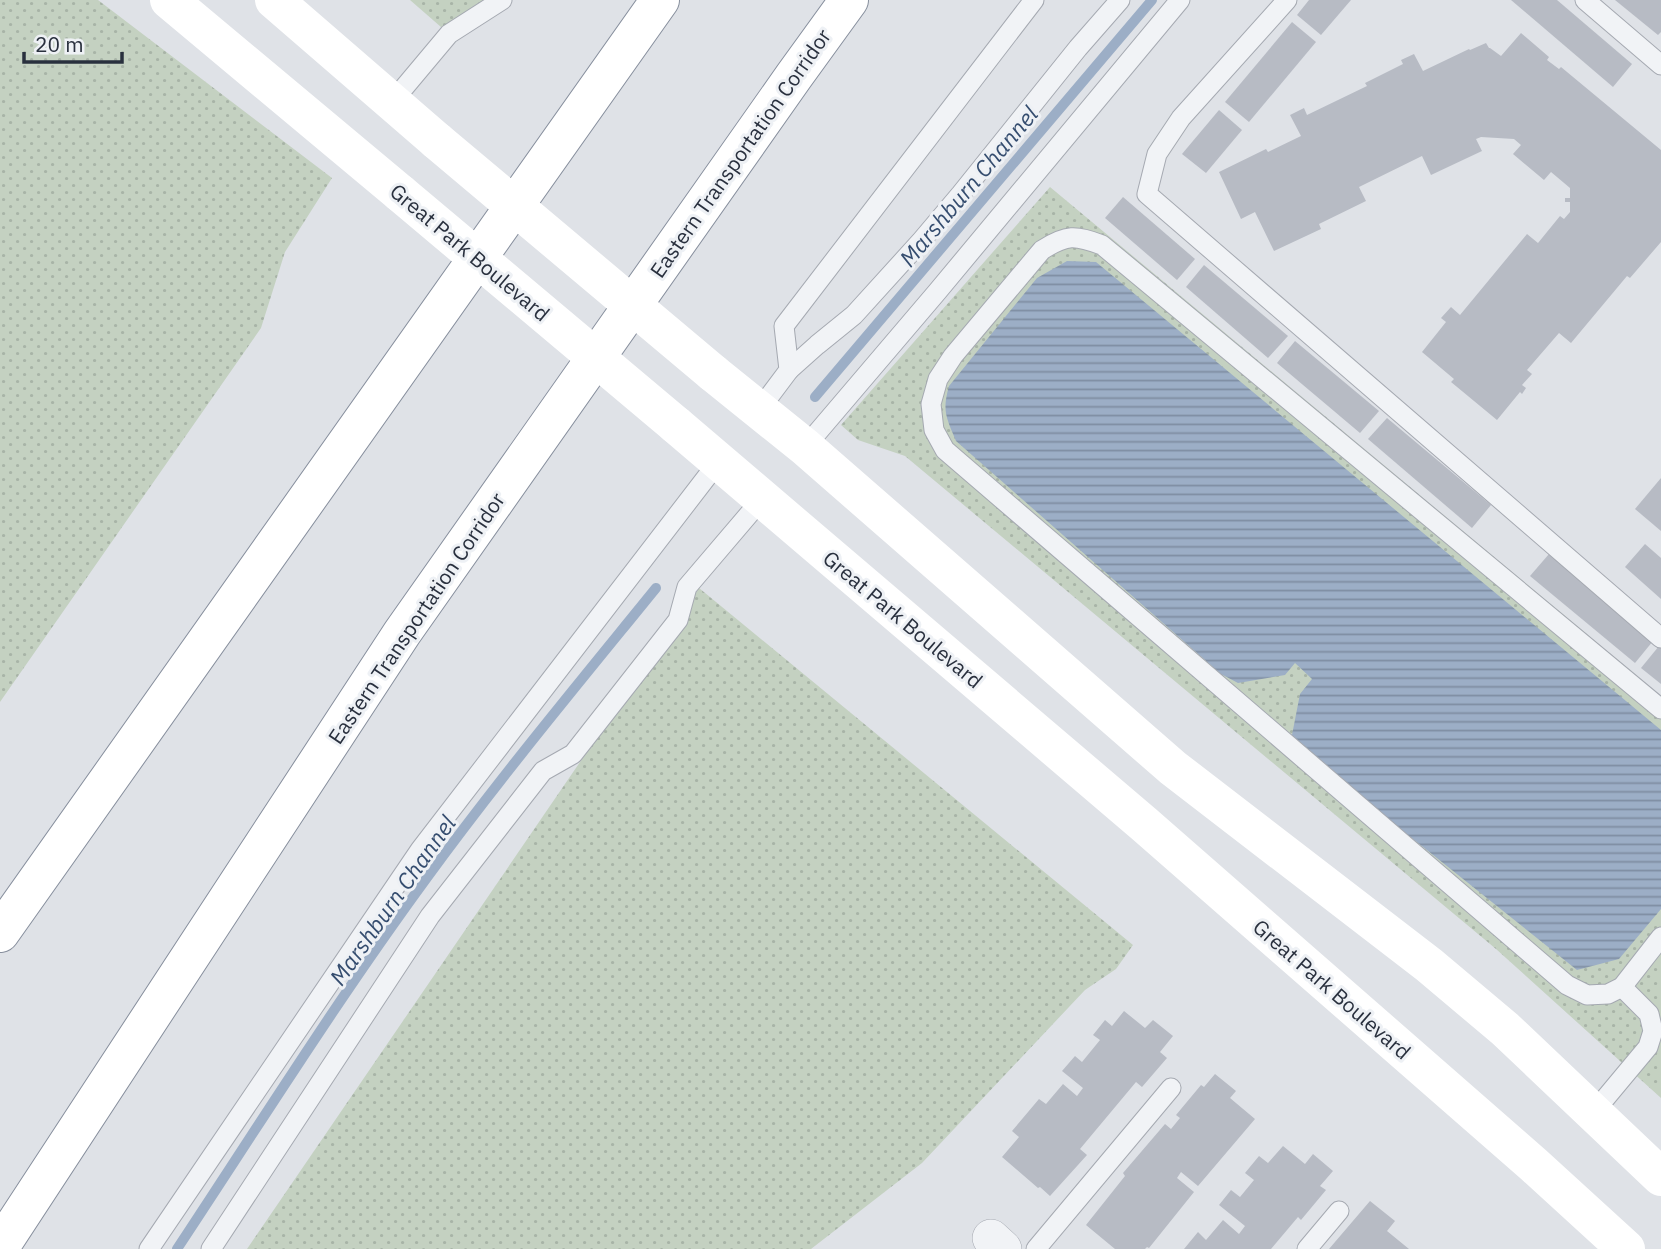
<svg xmlns="http://www.w3.org/2000/svg" width="1661" height="1249" font-family="'IBM Plex Sans',sans-serif">
<style>
.grass{fill:url(#grass-dots)}
.water{fill:url(#water-rules)}
.lines{fill:none;stroke-linecap:round;stroke-linejoin:round}
.stream{stroke:#9caec6;stroke-width:10}
.building{fill:#b7bbc4}
.service-casing{stroke:#a5a9b1;stroke-width:21}
.minor-casing{stroke:#a5a9b1;stroke-width:38}
.motorway-casing{stroke:#878f9d;stroke-width:40}
.service{stroke:#f1f3f6;stroke-width:19}
.minor{stroke:#f1f3f6;stroke-width:37}
.secondary{stroke:#fff;stroke-width:38}
.motorway{stroke:#fff;stroke-width:38}
.secondary-bridge{stroke:#fff;stroke-width:38}
.labels{text-anchor:middle;dominant-baseline:central;stroke-width:6;stroke-linejoin:round;paint-order:stroke}
.street-label{font-size:21px;fill:#29303e;stroke:#eef1f5}
.water-label{font-size:23px;font-style:italic;fill:#354d6f;stroke:#eef1f5}
</style>
<defs>
<pattern id="grass-dots" width="8" height="8" patternUnits="userSpaceOnUse" patternTransform="scale(1.75)"><rect width="8" height="8" fill="#c4d1c1"/><path d="M2 2h.1M6 6h.1" fill="none" stroke="#a8b4a7" stroke-width="1.8" stroke-linecap="round"/></pattern>
<pattern id="water-rules" width="6" height="5" patternUnits="userSpaceOnUse" patternTransform="scale(1.75)"><rect width="6" height="5" fill="#9caec6"/><path d="M0 2.5h6" fill="none" stroke="#7f8ea2"/></pattern>
</defs>
<rect width="100%" height="100%" fill="#dfe2e7"/>
<g class="grass">
<path d="M0,0H98L332,178L285,252L261,328L0,702Z"/>
<path d="M410,0H502L449,34Z"/>
<path d="M1050,187L1661,696V1098L1496,949L905,456L858,440L841,425Z"/>
<path d="M699,588L1133,945L1116,969L1085,990L922,1163L811,1249H247Z"/>
</g>
<path class="water" d="M1067,261L1096,262L1661,730V909L1619,959L1577,970L1403,831L1292,735L1300,694L1312,679L1295,663L1285,675L1238,683L1221,674L956,441C946,417 942,411 949,386L1037,278Z"/>
<g class="lines">
<g class="stream">
<path d="M815,397L1152,0"/>
<path d="M177,1249C259,1125 338,999 426,879C499,779 578,684 656,588"/>
</g>
</g>
<g class="building">
<path d="M1309,0H1351L1321,35L1297,15Z"/>
<path d="M1511,0H1557L1632,64L1613,87Z"/>
<path d="M1615,0H1661V32L1658,35Z"/>
<path d="M1292,22L1316,42L1249,122L1225,102Z"/>
<path d="M1521,33L1549,57L1547,60L1559,69L1561,67L1661,150V242L1630,278L1627,276L1571,343L1559,333L1527,370L1532,374L1522,385L1526,388L1522,394L1520,392L1497,420L1451,382L1454,379L1422,352L1446,322L1441,318L1451,307L1460,315L1527,234L1538,243L1560,216L1564,219L1570,212V202H1565V198H1570V188L1551,172L1544,180L1513,154L1521,145L1514,139L1481,137L1476,139L1482,151L1431,175L1422,156L1359,187L1366,201L1319,224L1321,229L1274,251L1255,212L1241,219L1219,172L1266,149L1268,152L1301,136L1290,115L1304,108L1307,115L1367,86L1365,83L1403,64L1401,60L1414,54L1423,71L1469,49L1470,50L1486,43L1489,48H1490L1501,56Z"/>
<path d="M1219,110L1242,130L1206,173L1182,154Z"/>
<path d="M1123,197L1195,259L1177,280L1105,218Z"/>
<path d="M1204,265L1288,336L1268,358L1186,287Z"/>
<path d="M1295,341L1379,411L1360,433L1277,363Z"/>
<path d="M1387,418L1491,505L1472,528L1368,439Z"/>
<path d="M1661,478V531L1635,509Z"/>
<path d="M1645,544L1661,558V599L1625,567Z"/>
<path d="M1549,554L1653,641L1635,663L1530,576Z"/>
<path d="M1659,646L1661,648V684L1641,668Z"/>
<path d="M1124,1011L1145,1028L1153,1020L1173,1036L1160,1052L1167,1058L1142,1087L1136,1082L1080,1149L1087,1155L1050,1196L1040,1187L1038,1188L1002,1157L1019,1137L1012,1131L1039,1099L1046,1104L1063,1084L1077,1096L1083,1088L1062,1071L1075,1056L1082,1062L1100,1040L1093,1035L1105,1020L1112,1026Z"/>
<path d="M1215,1074L1236,1091L1230,1098L1255,1119L1198,1186L1181,1172L1177,1178L1194,1192L1149,1248L1147,1247L1145,1249H1115L1086,1225L1125,1176L1123,1173L1165,1124L1171,1129L1180,1118L1176,1115L1201,1085L1204,1087Z"/>
<path d="M1283,1146L1305,1164L1313,1154L1333,1171L1320,1186L1326,1190L1301,1220L1298,1217L1271,1249H1184L1198,1232L1206,1240L1223,1220L1239,1234L1245,1226L1219,1205L1231,1190L1240,1197L1254,1180L1245,1173L1259,1156L1268,1163Z"/>
<path d="M1370,1201L1395,1221L1387,1231L1409,1249H1329Z"/>
</g>
<g class="lines">
<defs>
<g id="service">
<path d="M1287,0L1181,118L1157,154L1147,194L1661,638"/>
<path d="M1585,0L1661,65"/>
<path d="M392,102L449,34L502,0"/>
<path d="M789,370L817,345L854,315L922,240L960,195L1078,48L1120,0"/>
<path d="M759,410L789,370L784,326L1034,0"/>
<path d="M805,447L937,292L1180,0"/>
<path d="M1661,709L1102,245C1075,235 1067,234 1042,250L953,356L938,379L931,404L934,430L945,450L1567,985L1587,995L1608,994L1622,987L1661,937"/>
<path d="M1593,1113L1648,1047L1653,1031L1649,1014L1622,987"/>
<path d="M149,1249L420,850L719,461"/>
<path d="M211,1249L430,916L543,771L573,754L678,620L687,587L762,499"/>
<path d="M1036,1249L1171,1088"/>
<path d="M1307,1249L1339,1211"/>
</g>
<path id="minor" d="M991,1238L1003,1249"/>
<g id="motorway">
<path d="M0,933L660,0"/>
<path d="M0,1247L402,633L794,76L849,0"/>
</g>
</defs>
<use href="#service" class="service-casing"/>
<use href="#minor" class="minor-casing"/>
<use href="#motorway" class="motorway-casing"/>
<use href="#service" class="service"/>
<use href="#minor" class="minor"/>
<g class="secondary">
<path d="M169,0L400,193"/>
<path d="M274,0L437,141"/>
<path d="M713,373L805,447L1173,768L1429,965L1505,1029L1661,1177"/>
<path d="M676,425L1144,824L1534,1165L1626,1249"/>
</g>
<use href="#motorway" class="motorway"/>
<g class="secondary-bridge">
<path d="M437,141L713,373"/>
<path d="M400,193L676,425"/>
</g>
</g>
<g class="labels">
<g class="street-label">
<text transform="translate(740 153) rotate(-55)">Eastern Transportation Corridor</text>
<text transform="translate(470 252) rotate(40)">Great Park Boulevard</text>
<text transform="translate(416 618) rotate(-56)">Eastern Transportation Corridor</text>
<text transform="translate(903 619) rotate(40)">Great Park Boulevard</text>
<text transform="translate(1332 989) rotate(41)">Great Park Boulevard</text>
</g>
<g class="water-label">
<text transform="translate(968 186) rotate(-50)">Marshburn Channel</text>
<text transform="translate(392 900) rotate(-55)">Marshburn Channel</text>
</g>
</g>
<path d="M24 52v10h98v-10" fill="none" stroke="#29303e" stroke-width="3.5"/>
<text x="35" y="52" font-size="21" fill="#29303e" stroke="#eef1f5" stroke-width="5" paint-order="stroke">20 m</text>
</svg>
